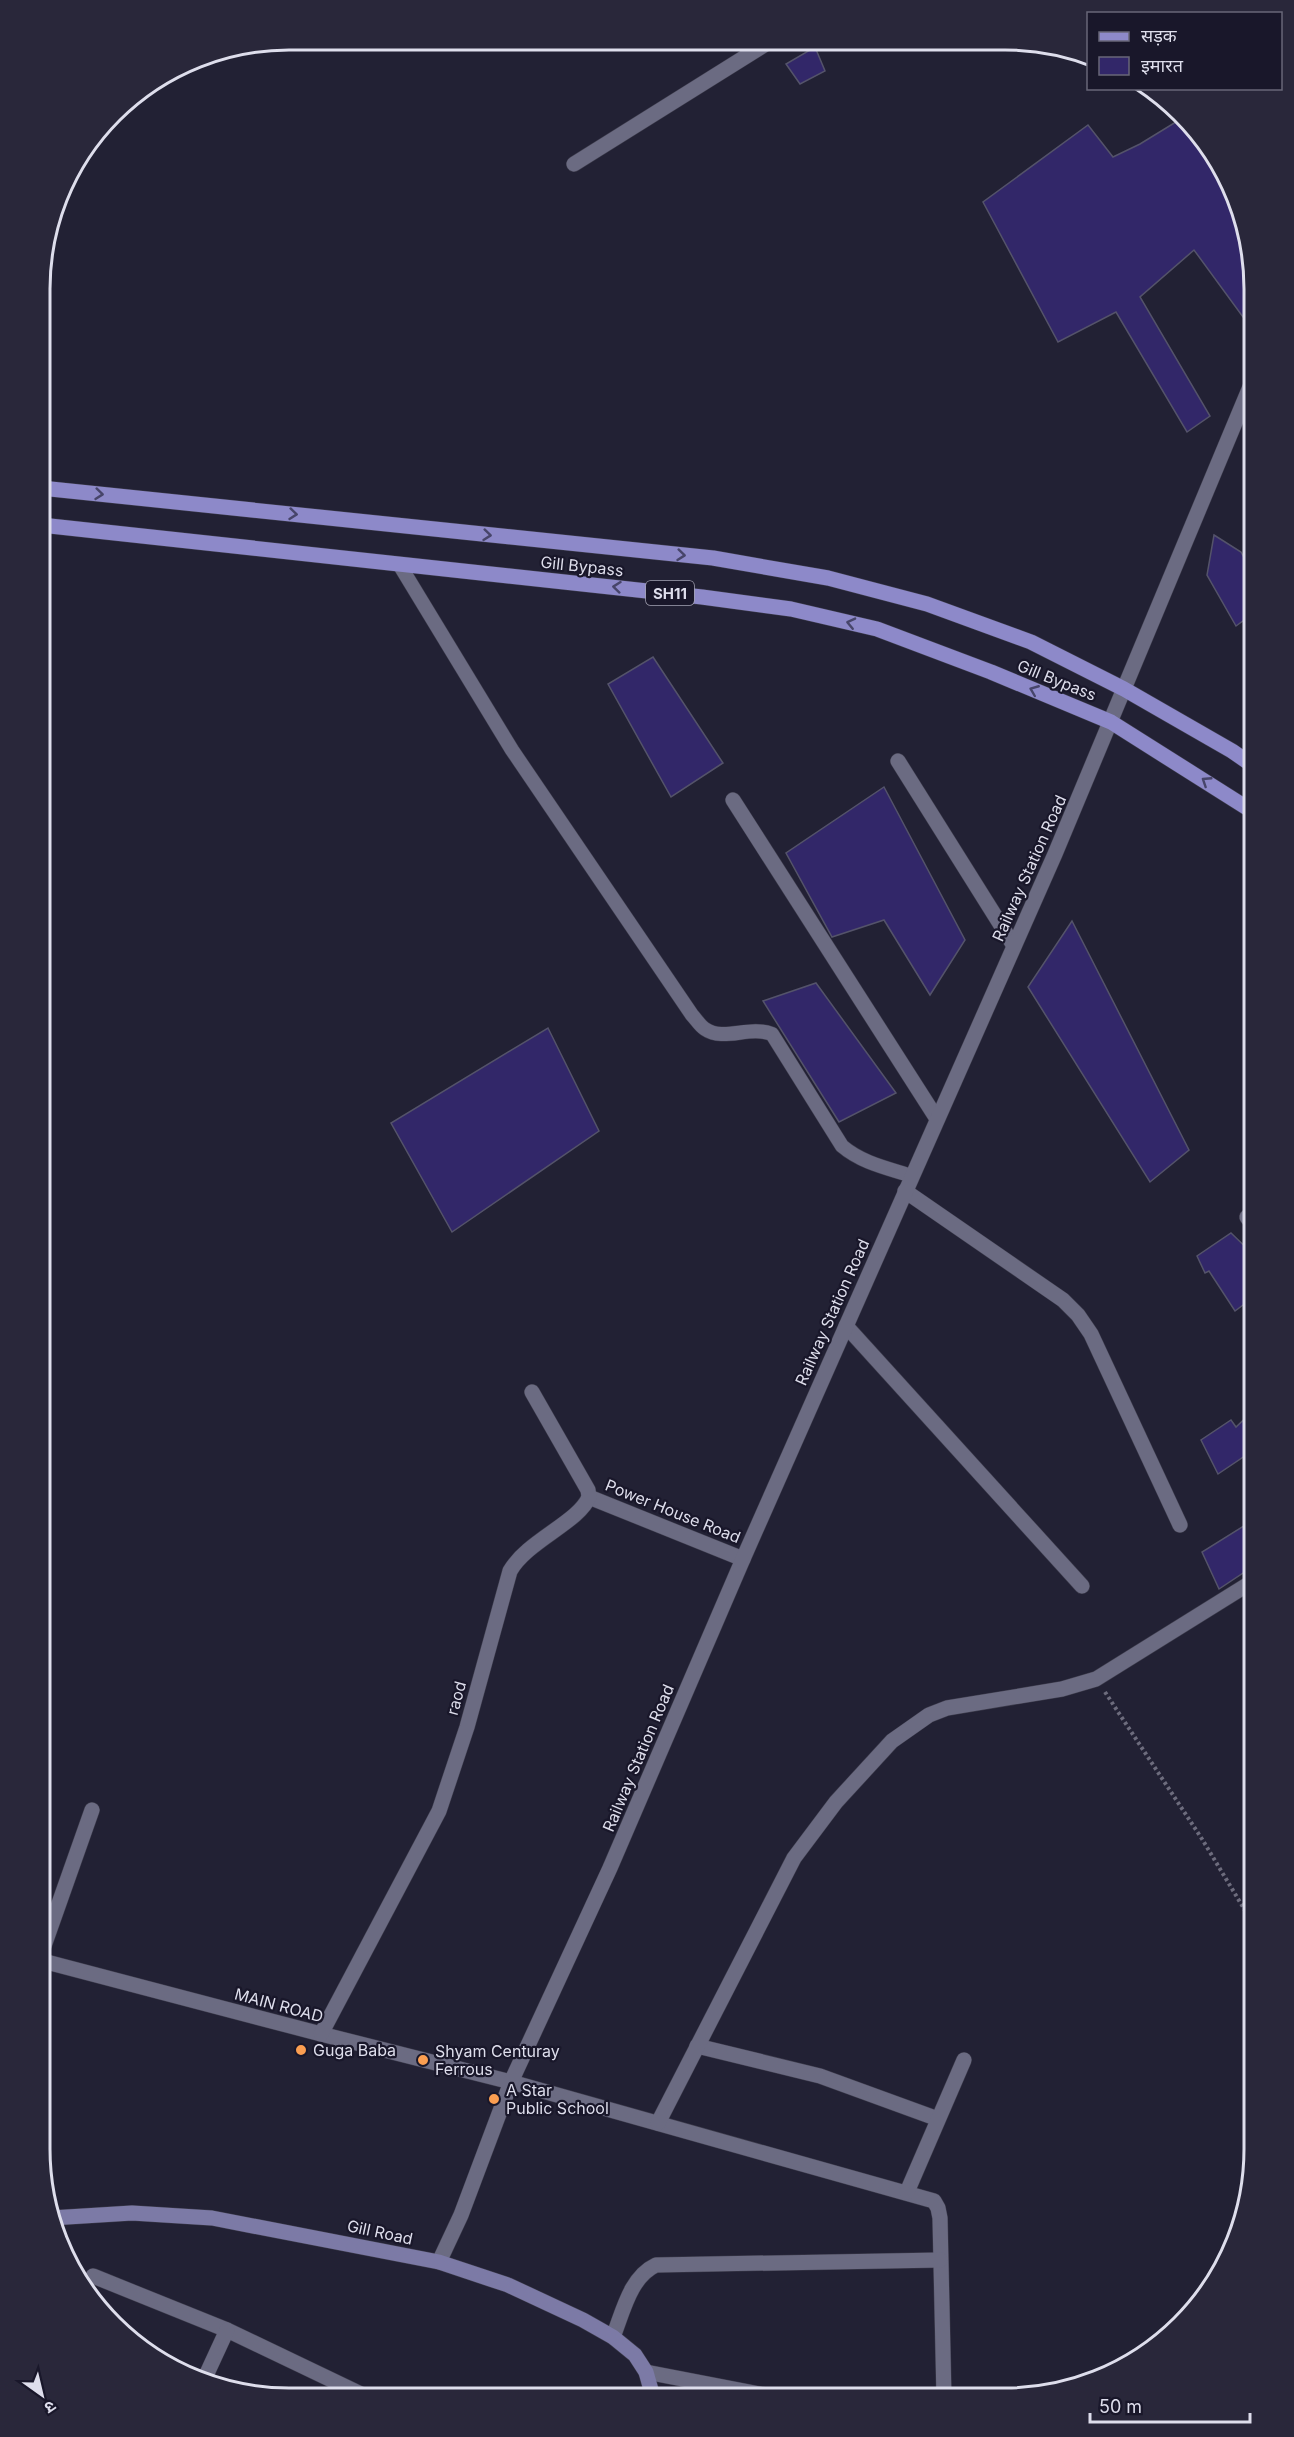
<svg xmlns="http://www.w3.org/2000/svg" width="1294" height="2437" font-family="Inter,'Noto Sans Devanagari',sans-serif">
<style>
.building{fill:#322769;stroke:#54536a;stroke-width:1.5}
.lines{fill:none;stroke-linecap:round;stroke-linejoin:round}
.lane-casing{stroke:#3e3d4d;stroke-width:15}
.street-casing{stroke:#3e3d4d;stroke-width:16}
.secondary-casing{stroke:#3e3d4d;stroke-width:16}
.primary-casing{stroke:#3e3d4d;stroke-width:16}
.path{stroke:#6d6c7d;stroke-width:4;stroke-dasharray:3 3;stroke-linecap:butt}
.lane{stroke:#6b6b82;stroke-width:14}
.street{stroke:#6b6b82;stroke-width:15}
.secondary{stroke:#7c7aa6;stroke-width:15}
.primary{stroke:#8d89c9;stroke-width:15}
.oneway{stroke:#47456a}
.poi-dot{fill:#fb9e51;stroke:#19172a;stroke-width:2}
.labels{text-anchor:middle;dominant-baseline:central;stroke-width:4.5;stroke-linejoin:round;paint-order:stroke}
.shield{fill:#19172a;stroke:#a3a2b2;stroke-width:1.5}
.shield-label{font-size:15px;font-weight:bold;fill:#dedeec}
.street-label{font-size:16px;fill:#dedeec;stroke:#19172a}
.poi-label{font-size:16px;fill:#dedeec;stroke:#19172a;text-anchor:start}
.rim{fill:none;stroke:#dedeec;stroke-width:3}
</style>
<rect width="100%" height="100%" fill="#222134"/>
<g class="building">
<path d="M815,47L825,71L800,84L786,64Z"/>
<path d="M1184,117L1213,150L1242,208L1255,287L1243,317L1194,250L1140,297L1210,416L1187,432L1116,312L1058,342L983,202L1088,125L1113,157L1140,144Z"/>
<path d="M1214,535L1241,552L1255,578V612L1236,626L1207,575Z"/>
<path d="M653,657L723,763L671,797L608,684Z"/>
<path d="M884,787L965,940L930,995L884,920L832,937L786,853Z"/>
<path d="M1072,921L1189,1150L1150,1182L1028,987Z"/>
<path d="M816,983L896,1093L839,1122L763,1001Z"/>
<path d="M548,1028L599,1131L452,1232L391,1123Z"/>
<path d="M1231,1233L1255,1256V1296L1235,1311L1209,1271L1205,1273L1197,1256Z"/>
<path d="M1255,1409V1449L1218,1474L1201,1440L1231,1420L1236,1427Z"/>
<path d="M1255,1519V1565L1219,1589L1202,1552Z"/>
</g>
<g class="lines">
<defs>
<path id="lane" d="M399,564L512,750L692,1015C696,1019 700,1026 705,1029C724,1042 749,1025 772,1034L842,1146C862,1163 887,1168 912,1176"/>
<g id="street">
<path d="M574,164L769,42"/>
<path d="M898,761L1014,946"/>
<path d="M733,800L937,1119"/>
<path d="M905,1191L1063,1300L1078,1315L1091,1334L1180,1525"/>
<path d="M1247,1217L1255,1228"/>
<path d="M846,1326L1082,1586"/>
<path d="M589,1497L743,1559"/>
<path d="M39,1960L321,2034L511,2082L934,2201L938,2208L940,2218L944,2398"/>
<path d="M39,1960L92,1810"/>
<path d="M321,2034L439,1811L467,1727L510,1571C527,1541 579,1522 589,1497L588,1490L532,1392"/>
<path d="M697,2046L820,2076L938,2119"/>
<path d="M658,2123L794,1858L836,1802L892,1741L929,1715L947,1708L1062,1689L1096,1679L1255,1580"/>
<path d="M907,2192L964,2060"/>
<path d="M439,2262L461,2215L511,2082L610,1868L743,1559L1055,854L1255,375"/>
<path d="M93,2276L227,2330L365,2396"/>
<path d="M613,2337C623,2312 630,2277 656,2265L940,2260"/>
<path d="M646,2372L775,2397"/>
<path d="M203,2382L227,2330"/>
</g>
<path id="secondary" d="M51,2218L132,2213L212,2218L439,2262L508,2285L583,2320L613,2337L635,2355L646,2372L653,2397"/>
<g id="primary">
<path d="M41,488L713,558L828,578L927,604L1031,642L1124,689L1232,751L1255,767"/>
<path d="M41,525L702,597L791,609L877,629L991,672L1111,722L1255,813"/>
</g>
</defs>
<use href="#lane" class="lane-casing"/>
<use href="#street" class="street-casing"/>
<use href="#secondary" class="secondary-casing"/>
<use href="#primary" class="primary-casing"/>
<path class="path" d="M1105,1692L1202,1839L1255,1927"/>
<use href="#lane" class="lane"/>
<use href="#street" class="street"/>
<use href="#secondary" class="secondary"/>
<use href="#primary" class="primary"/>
</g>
<defs><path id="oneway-chevron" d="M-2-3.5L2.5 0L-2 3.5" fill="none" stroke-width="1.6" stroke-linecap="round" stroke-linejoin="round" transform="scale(1.5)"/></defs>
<g class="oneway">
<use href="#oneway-chevron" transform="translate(99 494) rotate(6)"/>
<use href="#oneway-chevron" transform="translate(293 514) rotate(6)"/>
<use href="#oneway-chevron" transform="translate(487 535) rotate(6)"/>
<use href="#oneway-chevron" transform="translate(681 555) rotate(6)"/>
<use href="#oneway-chevron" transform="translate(617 587) rotate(-174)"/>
<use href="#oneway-chevron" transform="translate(851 623) rotate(-167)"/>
<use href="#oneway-chevron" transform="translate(1034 690) rotate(-158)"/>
<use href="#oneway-chevron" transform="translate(1206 781) rotate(-147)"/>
</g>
<g class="poi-dot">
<circle cx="301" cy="2050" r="6"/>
<circle cx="423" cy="2060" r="6"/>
<circle cx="494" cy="2099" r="6"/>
</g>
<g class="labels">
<rect class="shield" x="646" y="581" width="48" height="24" rx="4.5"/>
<g class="shield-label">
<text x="670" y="593">SH11</text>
</g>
<g class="street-label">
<text transform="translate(582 566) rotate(6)">Gill Bypass</text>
<text transform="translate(1057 680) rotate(22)">Gill Bypass</text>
<text transform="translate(1029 868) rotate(-66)">Railway Station Road</text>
<text transform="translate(832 1312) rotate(-66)">Railway Station Road</text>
<text transform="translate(673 1511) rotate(22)">Power House Road</text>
<text transform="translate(456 1698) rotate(-75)">raod</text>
<text transform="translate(638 1758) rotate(-67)">Railway Station Road</text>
<text transform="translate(279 2005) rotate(15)">MAIN ROAD</text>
<text transform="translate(380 2232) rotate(12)">Gill Road</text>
</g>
<g class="poi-label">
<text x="313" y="2050">Guga Baba</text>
<text x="435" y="2051">Shyam Centuray<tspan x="435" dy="18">Ferrous</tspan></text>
<text x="506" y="2090">A Star<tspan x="506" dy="18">Public School</tspan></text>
</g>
</g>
<path d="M0 0H1294V2437H0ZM289 50H1005A239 239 0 0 1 1244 289V2149A239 239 0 0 1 1005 2388H289A239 239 0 0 1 50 2149V289A239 239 0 0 1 289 50Z" fill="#29273a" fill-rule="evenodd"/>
<path class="rim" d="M289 50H1005A239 239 0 0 1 1244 289V2149A239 239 0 0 1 1005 2388H289A239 239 0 0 1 50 2149V289A239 239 0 0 1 289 50Z"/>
<rect x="1087" y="12" width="195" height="78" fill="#19172a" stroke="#686778" stroke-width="1.5"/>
<rect x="1099" y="32" width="30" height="9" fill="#8d89c9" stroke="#686778" stroke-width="1.5"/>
<text x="1141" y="42" font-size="18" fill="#dedeec">सड़क</text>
<rect x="1099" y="57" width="30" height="18" fill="#322769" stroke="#686778" stroke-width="1.5"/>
<text x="1141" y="72" font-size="18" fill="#dedeec">इमारत</text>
<g transform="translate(42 2395) rotate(146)" stroke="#19172a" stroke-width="4.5" paint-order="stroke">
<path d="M0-4.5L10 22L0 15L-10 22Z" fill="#dedeec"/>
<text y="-9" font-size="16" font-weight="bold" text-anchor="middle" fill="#dedeec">उ</text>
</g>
<path d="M1090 2413v9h160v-9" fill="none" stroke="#dedeec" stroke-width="3"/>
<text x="1099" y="2413" font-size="18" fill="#dedeec" stroke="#19172a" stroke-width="4.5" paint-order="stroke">50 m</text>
</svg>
